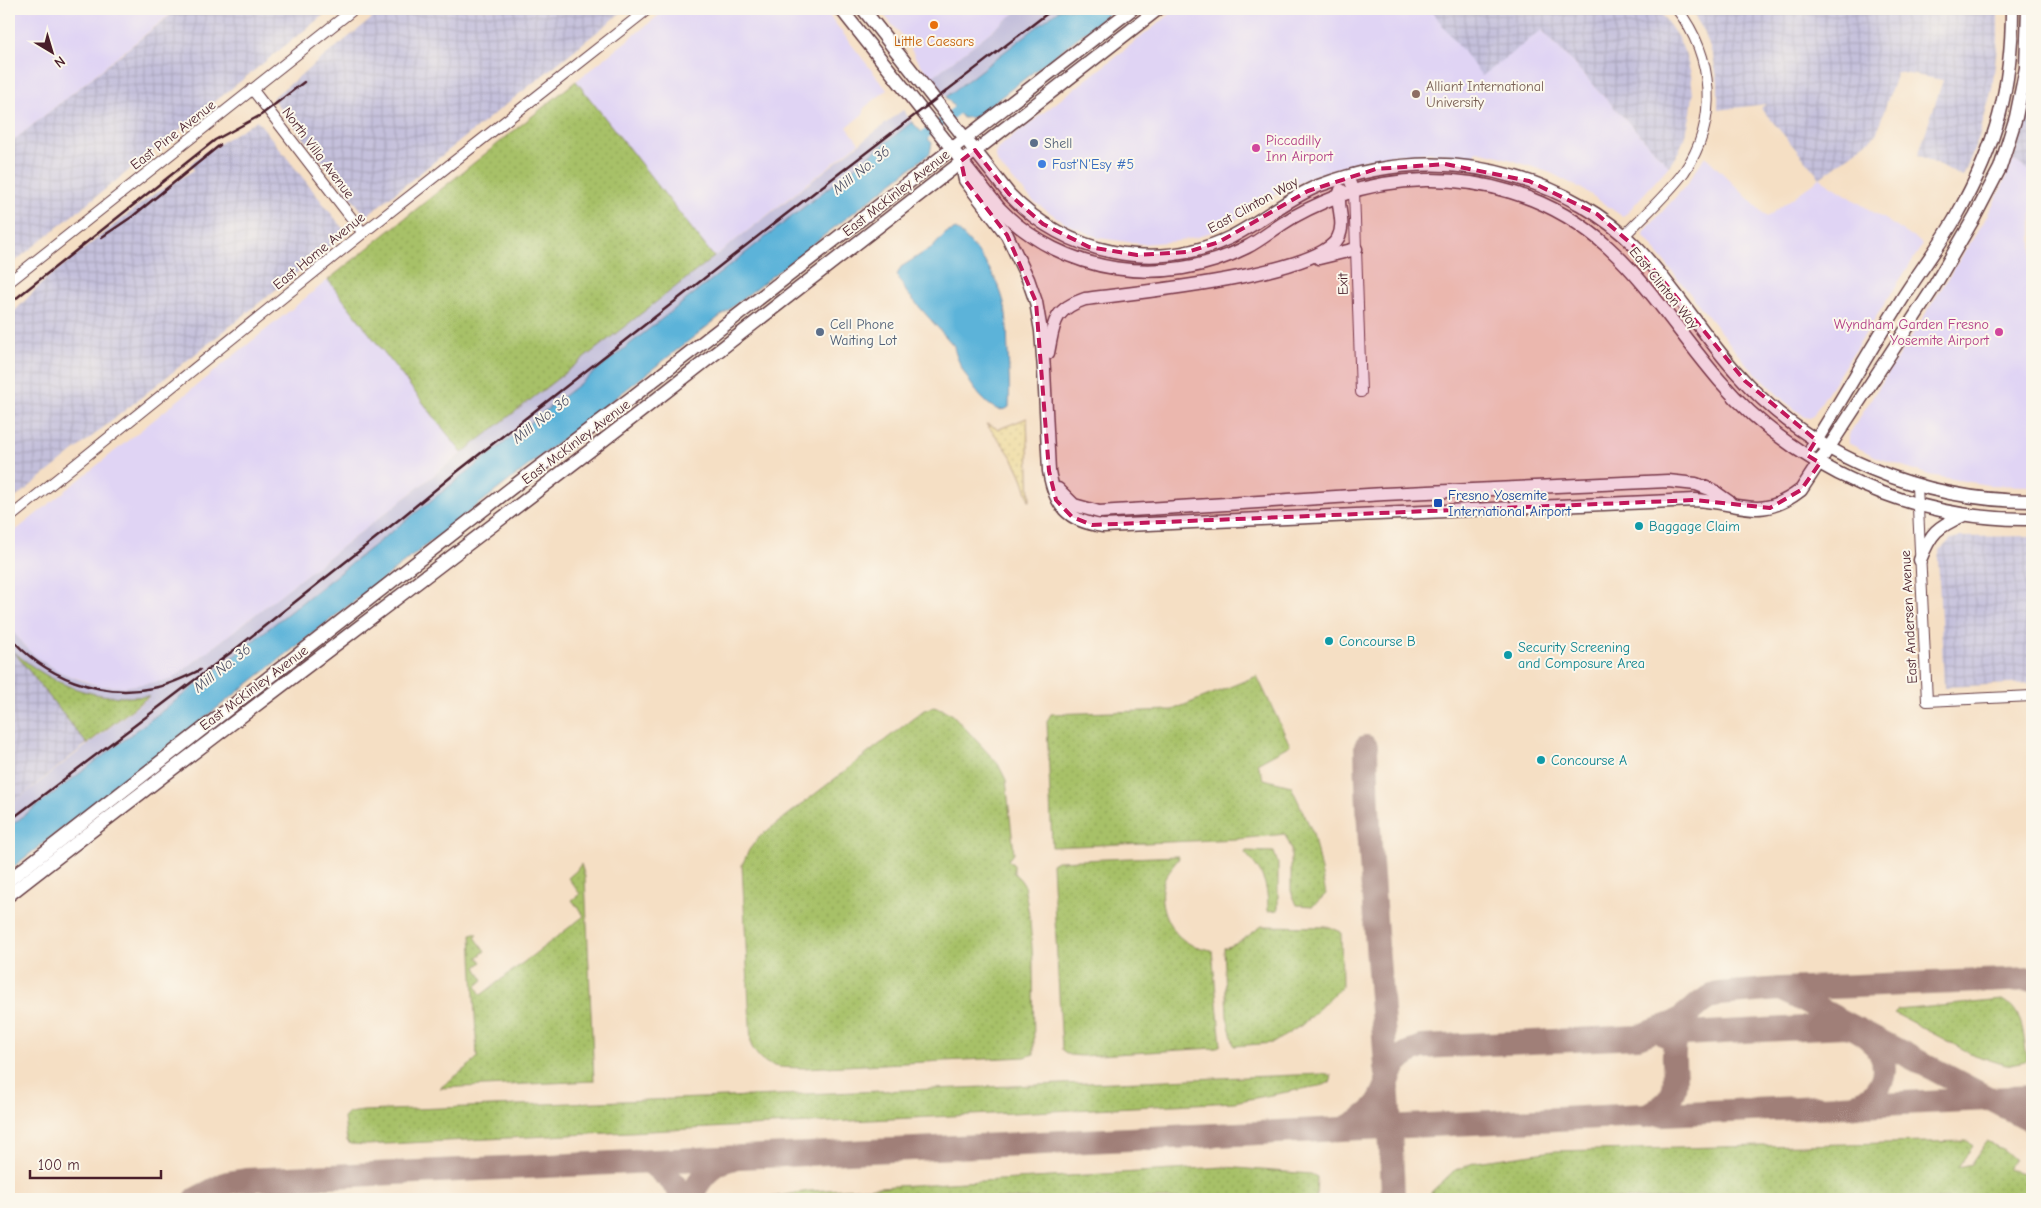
<svg xmlns="http://www.w3.org/2000/svg" width="2041" height="1208" font-family="'Comic Neue',sans-serif">
<style>
.built{fill:#e0d4f4}
.industrial{fill:url(#industrial-grid)}
.railway{fill:#c4c0db}
.grass{fill:url(#grass-dots);stroke:#787049}
.sand{fill:url(#sand-dots);stroke:#9c7c64}
.water{fill:#5cb3d9;stroke:#536982}
.lines{fill:none;stroke-linecap:round;stroke-linejoin:round}
.canal{stroke:#5cb3d9;stroke-width:9}
.taxiway{stroke:#a07f78;stroke-width:24}
.minor-casing{stroke:#643c42;stroke-width:12}
.major-casing{stroke:#643c42;stroke-width:15}
.minor{stroke:#fff;stroke-width:10}
.major{stroke:#fff;stroke-width:12}
.rail{stroke:#4a1f2b;stroke-width:2.5}
.marked{fill:#c2185b;fill-opacity:0.2;stroke:#c2185b;stroke-width:4;stroke-dasharray:10 6;stroke-linejoin:round}
.food-dot{fill:#e8710a;stroke:#fbf7ec;stroke-width:2}
.education-dot{fill:#8d6e63;stroke:#fbf7ec;stroke-width:2}
.service-dot{fill:#5c6f8a;stroke:#fbf7ec;stroke-width:2}
.hotel-dot{fill:#d1479c;stroke:#fbf7ec;stroke-width:2}
.shop-dot{fill:#3f7fe0;stroke:#fbf7ec;stroke-width:2}
.transit-dot{fill:#1a4fb4;stroke:#fbf7ec;stroke-width:2}
.culture-dot{fill:#0f9aa8;stroke:#fbf7ec;stroke-width:2}
.labels{text-anchor:middle;dominant-baseline:central;stroke-width:4;stroke-linejoin:round;paint-order:stroke}
.food-label{font-size:14px;fill:#c56008;stroke:#fbf7ec}
.education-label{font-size:14px;fill:#785e54;stroke:#fbf7ec;text-anchor:start}
.street-label{font-size:14px;fill:#4a1f2b;stroke:#fbf7ec}
.hotel-label{font-size:14px;fill:#b23c85;stroke:#fbf7ec;text-anchor:start}
.service-label{font-size:14px;fill:#4e5e75;stroke:#fbf7ec;text-anchor:start}
.shop-label{font-size:14px;fill:#366cbe;stroke:#fbf7ec;text-anchor:start}
.transit-label{font-size:14px;fill:#164399;stroke:#fbf7ec;text-anchor:start}
.culture-label{font-size:14px;fill:#0d838f;stroke:#fbf7ec;text-anchor:start}
.water-label{font-size:15px;font-style:italic;fill:#505368;stroke:#fbf7ec}
</style>
<defs>
<pattern id="industrial-grid" width="8" height="8" patternUnits="userSpaceOnUse" patternTransform="scale(1.25)"><rect width="8" height="8" fill="#c4c0db"/><path d="M0 4h8M4 0v8" fill="none" stroke="#aaa5bc"/></pattern>
<pattern id="grass-dots" width="8" height="8" patternUnits="userSpaceOnUse" patternTransform="scale(1.25)"><rect width="8" height="8" fill="#a7c167"/><path d="M2 2h.1M6 6h.1" fill="none" stroke="#91a55a" stroke-width="1.8" stroke-linecap="round"/></pattern>
<pattern id="sand-dots" width="8" height="8" patternUnits="userSpaceOnUse" patternTransform="scale(1.25)"><rect width="8" height="8" fill="#eeda9e"/><path d="M2 2h.1M6 6h.1" fill="none" stroke="#cebb88" stroke-width="1.8" stroke-linecap="round"/></pattern>
</defs>
<rect width="100%" height="100%" fill="#fbf7ec"/>
<filter id="ink" filterUnits="userSpaceOnUse"><feTurbulence type="fractalNoise" baseFrequency=".02" numOctaves="2"/><feDisplacementMap in="SourceGraphic" scale="10" xChannelSelector="R" yChannelSelector="G"/><feConvolveMatrix kernelMatrix="1 2 1 2 8 2 1 2 1" color-interpolation-filters="sRGB"/></filter>
<filter id="wash" filterUnits="userSpaceOnUse"><feTurbulence type="fractalNoise" baseFrequency=".0096" numOctaves="4" result="noise"/><feDisplacementMap in="SourceGraphic" scale="20" xChannelSelector="R" yChannelSelector="G"/><feGaussianBlur stdDeviation="1.12" result="paint"/><feColorMatrix in="noise" values="0 0 0 0 0 0 0 0 0 0 0 0 0 0 0 0 0 1.4 0 .05"/><feComposite in="paint" operator="in"/></filter>
<g filter="url(#wash)">
<rect width="100%" height="100%" fill="#f5dfc4"/>
<g class="built">
<path d="M9,9H177L9,144Z"/>
<path d="M667,9H824L887,90L864,108V113L847,127L859,143L714,257L576,81Z"/>
<path d="M879,9H1020L931,78L915,57L908,43Z"/>
<path d="M1177,9H1430L1542,30L1669,166L1626,214L1622,216L1584,190L1551,173L1496,155L1476,151L1475,157L1429,153L1387,156L1355,162L1311,177L1273,196L1224,227L1198,237L1179,241L1142,244L1099,238L1065,223L1033,201L998,164L995,154L998,148Z"/>
<path d="M1705,156L1767,217L1820,178L1923,244L1813,415L1810,418L1805,417L1783,400L1742,359L1644,236L1645,231L1687,184Z"/>
<path d="M2013,160L2032,172V486L1988,485L1929,475L1879,458L1848,443V436L1983,223L1999,193Z"/>
<path d="M328,280L462,453L171,680L122,687L100,686L62,673L42,661L30,652L9,627V536Z"/>
</g>
<g class="industrial">
<path d="M178,9H331L9,266V144Z"/>
<path d="M384,9H626L366,216L272,98Z"/>
<path d="M1430,9H1658L1679,39L1686,56L1691,74L1693,95L1691,113L1686,134L1679,151L1669,166L1542,30L1482,76Z"/>
<path d="M1690,9H1998V39L1992,89L1979,137L1963,177L1918,155L1943,80L1897,72L1876,135L1820,178L1761,108L1766,104L1718,110V82L1713,57L1704,31Z"/>
<path d="M2032,91V172L2013,160L2024,127Z"/>
<path d="M257,120L345,231L344,235L9,503V317L46,279L148,198L194,170L190,164L201,155Z"/>
<path d="M2032,536V683L1944,687L1938,557L1940,550L1951,539L1959,537Z"/>
<path d="M9,645L87,744L9,806Z"/>
</g>
<g class="railway">
<path d="M1020,9H1060L946,97L931,78Z"/>
<path d="M903,110L912,122L207,677L9,827V806L149,697L130,698L94,695L57,682L29,665L14,652L9,645V627L30,652L42,661L62,673L86,682L100,686L122,687L171,680Z"/>
</g>
<g class="grass">
<path d="M576,81L714,257L462,453L328,280Z"/>
<path d="M14,652C55,687 95,701 149,696L87,744Z"/>
<path d="M1257,676L1290,745L1257,763L1264,779L1291,786L1313,833L1326,894L1313,906L1297,905L1291,891V848L1285,834L1238,839L1052,847L1047,721L1051,714L1172,710Z"/>
<path d="M933,707L942,709L953,715L998,764L1006,780L1014,853L1008,860L1014,865V873L1020,879L1024,885L1030,920L1033,962L1034,1054L1025,1057L804,1068C778,1067 764,1070 751,1045L742,865L749,850L758,838L924,710Z"/>
<path d="M1246,851L1274,852L1278,864V910L1268,911C1268,884 1263,872 1245,853Z"/>
<path d="M1178,856L1179,858C1174,865 1165,875 1163,884C1157,905 1170,934 1190,944C1197,947 1205,949 1212,950L1221,1045L1215,1048L1082,1056L1069,1055L1062,1050L1052,864L1057,861Z"/>
<path d="M581,864L585,877L594,1081L440,1088L475,1061L477,1057L471,934H478L475,937L485,951L478,957L482,962L476,967L483,980L476,986L481,995L584,916L572,900L580,894L568,878L576,871Z"/>
<path d="M1262,926L1330,927L1341,932L1342,986L1302,1025L1273,1043L1234,1046L1227,1017L1224,948C1242,943 1248,935 1262,926Z"/>
<path d="M2003,1000C2024,1011 2023,1036 2027,1057L2025,1061L2006,1065L1974,1055L1894,1013L1897,1010Z"/>
<path d="M1322,1074L1332,1076L1330,1082L1324,1085L1234,1102L367,1145L350,1144L347,1141L344,1118L349,1113L363,1111Z"/>
<path d="M1968,1141L1973,1146L1958,1167L1971,1164L1987,1142L2004,1150L2014,1159L2007,1169L2032,1175V1199H1432L1431,1192L1455,1170L1476,1162L1553,1151Z"/>
<path d="M1224,1167L1311,1174L1317,1177L1316,1196L1317,1199L1347,1196L1349,1199H761L809,1191Z"/>
</g>
<path class="sand" d="M1027,418L1030,501H1029C1021,466 1008,450 986,424L999,429Z"/>
<g class="water">
<path d="M1060,9H1115L975,117L963,118L946,97Z"/>
<path d="M912,122L932,143L930,153L9,870V827L207,677Z"/>
<path d="M956,229C979,249 1003,283 1006,314C1008,327 1007,340 1008,353C1009,371 1010,389 1009,407C989,423 955,362 954,346L907,293L897,275L901,267L934,246L946,233Z"/>
</g>
<g class="lines">
<path class="canal" d="M917,141L966,103"/>
<g class="taxiway">
<path d="M1366,747C1369,898 1389,1048 1393,1199"/>
<path d="M1781,989L2032,1121"/>
<path d="M1665,1035L1845,1026C1854,1027 1861,1032 1868,1038C1896,1062 1885,1096 1851,1106"/>
<path d="M1646,1116C1656,1110 1666,1106 1672,1094C1677,1084 1674,1071 1674,1060C1672,1031 1691,1003 1718,994L1781,989L2032,979"/>
<path d="M1346,1128C1356,1122 1368,1117 1375,1107C1395,1081 1384,1060 1422,1047L1638,1037L1675,1023L1689,1012"/>
<path d="M650,1162L673,1182L684,1199"/>
<path d="M196,1199L227,1183L246,1180L2032,1097"/>
<path d="M691,1199C697,1181 712,1163 731,1159"/>
</g>
</g>
</g>
<g filter="url(#ink)">
<g class="lines">
<defs>
<g id="minor">
<path d="M252,89L363,233"/>
<path d="M1348,177L1354,191L1361,392"/>
<path d="M1624,236C1644,215 1667,195 1684,172C1719,121 1714,57 1677,9"/>
<path d="M9,282L354,9"/>
<path d="M1917,486L1927,701L2032,696"/>
<path d="M9,518L363,233L648,9"/>
</g>
<g id="major">
<path d="M841,9L999,208C1063,275 1165,289 1247,247C1259,241 1270,232 1282,224C1300,212 1320,203 1341,195C1395,176 1456,175 1511,192C1617,224 1654,304 1720,381C1797,470 1915,521 2032,519"/>
<path d="M863,9L1009,194C1065,254 1156,274 1231,237C1261,222 1286,199 1318,186C1382,162 1449,157 1515,177C1560,190 1604,214 1637,248C1674,286 1701,333 1737,373C1811,457 1921,501 2032,501"/>
<path d="M961,161L965,180L1007,235L1028,279L1036,302L1041,331L1044,370L1049,471C1055,506 1067,521 1103,526L1695,500C1741,502 1760,522 1801,490L1932,290L1975,216L2000,168L2016,117L2026,68L2028,9"/>
<path d="M1319,258L1356,249"/>
<path d="M1048,353C1054,324 1052,310 1085,299C1131,293 1316,276 1338,238C1347,221 1334,204 1341,190"/>
<path d="M1812,447C1842,400 1869,351 1899,304C1917,274 1940,246 1957,215C1996,146 2012,88 2012,9"/>
<path d="M1058,489L1074,505L1099,512L1384,494L1668,481L1696,484L1712,490L1729,502"/>
<path d="M1920,560C1931,532 1937,527 1964,515"/>
<path d="M9,880L523,479L631,398L1132,9"/>
<path d="M9,895C218,732 431,574 640,412C813,278 985,142 1158,9"/>
</g>
</defs>
<use href="#minor" class="minor-casing"/>
<use href="#major" class="major-casing"/>
<use href="#minor" class="minor"/>
<use href="#major" class="major"/>
<g class="rail">
<path d="M102,237L133,216L220,145"/>
<path d="M9,304L215,140L261,115L304,82"/>
<path d="M9,636C44,677 100,699 153,688C170,685 185,677 200,670"/>
<path d="M9,821L238,647L401,518L458,471L785,215L1053,9"/>
</g>
</g>
</g>
<path class="marked" d="M975,150L1009,194L1043,224L1089,247L1137,255L1187,252L1219,242L1308,191L1376,169L1445,164L1529,181L1597,214L1636,248L1745,381L1816,440L1807,455L1820,463L1801,490L1770,508L1695,500L1092,525L1072,517L1056,500L1049,471L1036,302L1007,235L965,180L961,161Z"/>
<circle class="food-dot" cx="934" cy="25" r="5"/>
<circle class="education-dot" cx="1416" cy="94" r="5"/>
<g class="service-dot">
<circle cx="1034" cy="143" r="5"/>
<circle cx="820" cy="332" r="5"/>
</g>
<g class="hotel-dot">
<circle cx="1256" cy="148" r="5"/>
<circle cx="1999" cy="332" r="5"/>
</g>
<circle class="shop-dot" cx="1042" cy="164" r="5"/>
<rect class="transit-dot" x="1433" y="498" width="10" height="10" rx="2.5"/>
<g class="culture-dot">
<circle cx="1639" cy="526" r="5"/>
<circle cx="1329" cy="641" r="5"/>
<circle cx="1508" cy="655" r="5"/>
<circle cx="1541" cy="760" r="5"/>
</g>
<g class="labels">
<g class="food-label">
<text x="934" y="41">Little Caesars</text>
</g>
<g class="education-label">
<text x="1426" y="86">Alliant International<tspan x="1426" dy="16">University</tspan></text>
</g>
<g class="street-label">
<text transform="translate(173 135) rotate(-38)">East Pine Avenue</text>
<text transform="translate(318 153) rotate(53)">North Villa Avenue</text>
<text transform="translate(896 193) rotate(-38)">East McKinley Avenue</text>
<text transform="translate(1253 205) rotate(-29)">East Clinton Way</text>
<text transform="translate(319 251) rotate(-39)">East Home Avenue</text>
<text transform="translate(1343 284) rotate(-91)">Exit</text>
<text transform="translate(1664 288) rotate(51)">East Clinton Way</text>
<text transform="translate(576 442) rotate(-37)">East McKinley Avenue</text>
<text transform="translate(1909 617) rotate(-93)">East Andersen Avenue</text>
<text transform="translate(254 688) rotate(-37)">East McKinley Avenue</text>
</g>
<g class="hotel-label">
<text x="1266" y="140">Piccadilly<tspan x="1266" dy="16">Inn Airport</tspan></text>
<text x="1989" y="324" text-anchor="end">Wyndham Garden Fresno<tspan x="1989" dy="16">Yosemite Airport</tspan></text>
</g>
<g class="service-label">
<text x="1044" y="143">Shell</text>
<text x="830" y="324">Cell Phone<tspan x="830" dy="16">Waiting Lot</tspan></text>
</g>
<g class="shop-label">
<text x="1052" y="164">Fast'N'Esy #5</text>
</g>
<g class="transit-label">
<text x="1448" y="495">Fresno Yosemite<tspan x="1448" dy="16">International Airport</tspan></text>
</g>
<g class="culture-label">
<text x="1649" y="526">Baggage Claim</text>
<text x="1339" y="641">Concourse B</text>
<text x="1518" y="647">Security Screening<tspan x="1518" dy="16">and Composure Area</tspan></text>
<text x="1551" y="760">Concourse A</text>
</g>
<g class="water-label">
<text transform="translate(861 170) rotate(-38)">Mill No. 36</text>
<text transform="translate(541 419) rotate(-38)">Mill No. 36</text>
<text transform="translate(222 668) rotate(-38)">Mill No. 36</text>
</g>
</g>
<rect width="2041" height="1208" fill="none" stroke="#fbf7ec" stroke-width="30"/>
<g transform="translate(52 52) rotate(142)" stroke="#fbf7ec" stroke-width="4" paint-order="stroke">
<path d="M0-4L9 19L0 12L-9 19Z" fill="#4a1f2b"/>
<text y="-8" font-size="14" font-weight="bold" text-anchor="middle" fill="#4a1f2b">N</text>
</g>
<path d="M30 1170v8h131v-8" fill="none" stroke="#4a1f2b" stroke-width="2.5"/>
<text x="38" y="1170" font-size="15" fill="#4a1f2b" stroke="#fbf7ec" stroke-width="4" paint-order="stroke">100 m</text>
</svg>
